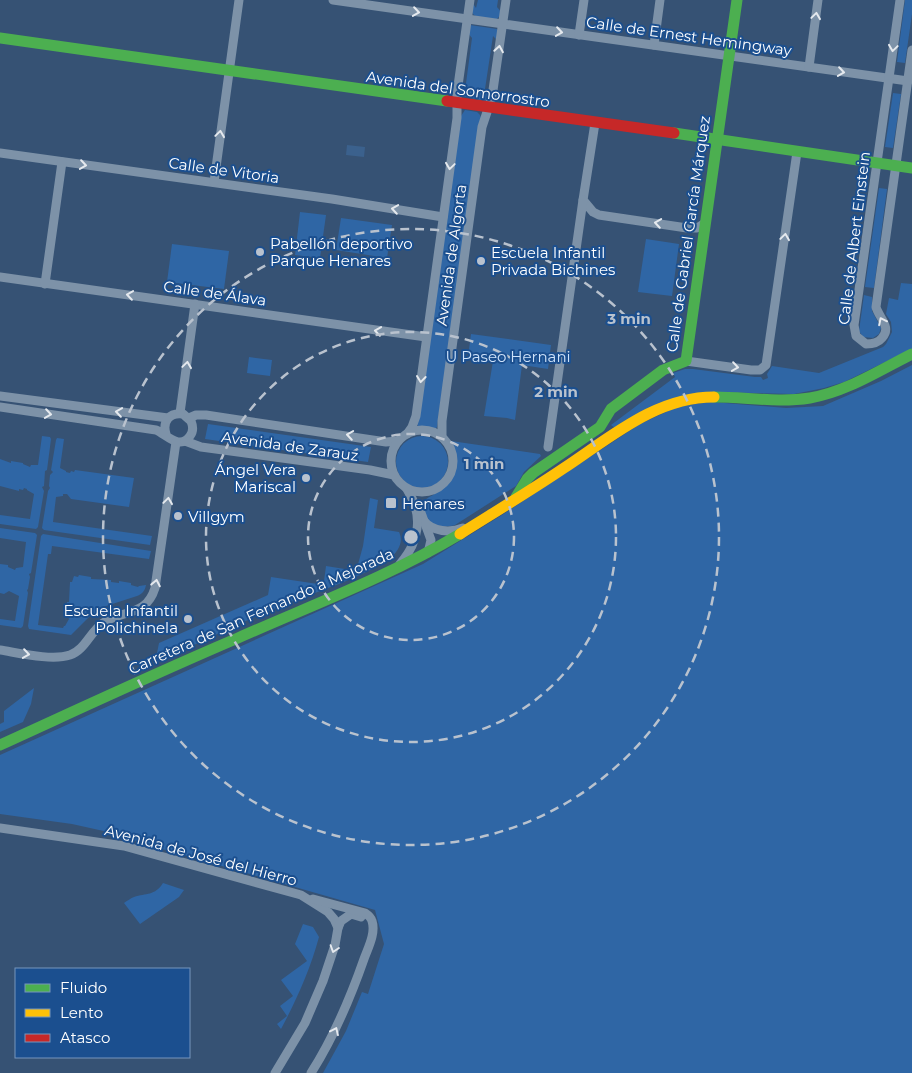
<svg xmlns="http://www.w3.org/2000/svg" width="912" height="1073" font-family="Montserrat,sans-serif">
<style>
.green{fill:#2f66a5}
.water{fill:#3b618d}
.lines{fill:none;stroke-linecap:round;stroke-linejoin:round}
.street{stroke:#7d92a8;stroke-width:9}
.fast{stroke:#4caf50;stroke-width:11}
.slow{stroke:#ffc107;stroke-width:11}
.jam{stroke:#c62828;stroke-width:11}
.oneway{stroke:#e5e9ee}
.ring{fill:none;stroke:#b9c2ce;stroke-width:2.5;stroke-dasharray:9 6}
.poi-dot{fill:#b9c2ce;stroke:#1b4f8f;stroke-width:2}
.labels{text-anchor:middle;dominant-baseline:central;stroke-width:4;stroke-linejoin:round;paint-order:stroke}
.street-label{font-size:15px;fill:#fff;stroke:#1b4f8f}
.poi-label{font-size:15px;fill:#fff;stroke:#1b4f8f;text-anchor:start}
.park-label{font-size:15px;fill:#cfe3fa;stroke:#1b4f8f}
.centre{fill:#b9c2ce;stroke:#1b4f8f;stroke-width:2.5}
.ring-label{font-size:15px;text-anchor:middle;font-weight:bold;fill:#b9c2ce;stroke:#1b4f8f;stroke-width:4;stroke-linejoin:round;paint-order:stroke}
</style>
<rect width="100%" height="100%" fill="#365274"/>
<g class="green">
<path d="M478,0H498L497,7L502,13C500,15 499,17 497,19C492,20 476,18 473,14C471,11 472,6 472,2L476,8Z"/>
<path d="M905,0H912V14L905,63L897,62Z"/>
<path d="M470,25L497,29L498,41L493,36L485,89L490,94L486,101L461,96V86L465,91L472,38L467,32Z"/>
<path d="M893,93L901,94L893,148L885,147Z"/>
<path d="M465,110L477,112L480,115L481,118L437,427L435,429L418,426L417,424L461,116Z"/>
<path d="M879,188L887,189L874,288L865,287Z"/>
<path d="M300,212L326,215L320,258L295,255Z"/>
<path d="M341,218L392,225L387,258L336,250Z"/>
<path d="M646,239L679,244L672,296L638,292Z"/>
<path d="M172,244L229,251L224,289L167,282Z"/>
<path d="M901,283L912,284V349L844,382L824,388L794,394L709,392L615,428L611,425L675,377L673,373L685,369H693L755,377H761L763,380L768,378L767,374L772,366L819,373L883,347L886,344L892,332L891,322L886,314L889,298L898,300Z"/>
<path d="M864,295L872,297V311L881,328L879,334L873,338L863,337L859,331Z"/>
<path d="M471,334L551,345L548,369L522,365L515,420L507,418L484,416L493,361L468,357Z"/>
<path d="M249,357L272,360L270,376L247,373Z"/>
<path d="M912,365V1073H323L346,1031L362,992L368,994L384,944L375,910L145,844L117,834L72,824L0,814V755L423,564L502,515L640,424L677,407L695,404L712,402L786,408L823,406L881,381Z"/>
<path d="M208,424L371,447L368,462L205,439Z"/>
<path d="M42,436L50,437L51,439L47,470L45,471L44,486L42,487L44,491L38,527L36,529L0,524V515L30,519L34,494L27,490V489L24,488L23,490L19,489V491L0,486V459L11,463V461L23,463V464L30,467L31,465H38Z"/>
<circle cx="422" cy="462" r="26"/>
<path d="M57,438L64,439L60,468L66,471V472L70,473L71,471L74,472L75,470L134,478L129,507L71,499L67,494H63V496L56,497L53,522L152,536L150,545L44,530L42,528L48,491L50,488L49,486L50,475L53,472L51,470L56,440Z"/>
<path d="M451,441L540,454L541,456L524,472L516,486L455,525C444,528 439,526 429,522C426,516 421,509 423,503C425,498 432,496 436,493C456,481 461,462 451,441Z"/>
<path d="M370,498L378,500L374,528L399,532C404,542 398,552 390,558C363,578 312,593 281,606C238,623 197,644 155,663L159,643L268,595L271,577L318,584L324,581L326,566L351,570L357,568L363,546Z"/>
<path d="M0,528L35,533L37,535L31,573L29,574L30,577L28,589L27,590L28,593L23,626L21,628L0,625V619L15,621L19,596L9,591L4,594L0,593V564L8,565V567L15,570L16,568L23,567L26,542L0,538Z"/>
<path d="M43,534L151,551L149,559L52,546L51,554H48L38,625L63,628L64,626H65L69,619L66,614L67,602H69L70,582H72L74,576L78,577L79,575L91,577V579L111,580V582L119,583V581L131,583V585L138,587L139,586L146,585C145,591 142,594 137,596L103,607L88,618L71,635L29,629L28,626L41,536Z"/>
<path d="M34,688L31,704L23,722L0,732V724L4,722V711Z"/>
<path d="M163,883L184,890L179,897L140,924L124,903C127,901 131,898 134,897C146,893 155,896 163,883Z"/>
<path d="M303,924L313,927L319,937C310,970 297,999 281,1029L277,1024L287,1016L280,1006L293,996L281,980L307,961L295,944Z"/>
</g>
<path class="water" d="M347,145L365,147L364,157L346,155Z"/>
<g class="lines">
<g class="street">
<path d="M333,0L908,81"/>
<path d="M900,0L854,325L856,336L866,344C873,344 878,343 882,338C892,327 879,318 876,307L912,50"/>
<path d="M579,35L584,0"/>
<path d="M654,45L660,0"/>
<path d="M809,67L818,0"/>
<path d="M595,123L583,200L593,212L599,215L687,228H697L705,223"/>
<path d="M0,153L332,199L443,217"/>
<path d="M214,182L239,0"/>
<path d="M0,277L426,337"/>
<path d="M45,284L62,162"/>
<path d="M686,361L751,370H760L766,365L797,152"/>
<path d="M0,396L168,418"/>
<path d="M0,407L156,430C166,434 180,451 190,436C194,431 193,426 191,421L183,414C170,412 162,421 166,434"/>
<path d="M180,413L195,304"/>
<path d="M189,418L196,415H206L386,442L398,441"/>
<circle cx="422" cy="461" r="31"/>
<path d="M407,434L412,427L416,416L457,118V93L470,0"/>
<path d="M442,437V421L482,127L492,97L506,0"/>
<path d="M185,441L201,447L370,470L394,475"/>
<path d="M548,447L583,200"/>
<path d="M420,510L431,540L428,553"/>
<path d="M424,521C433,532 450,533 463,528"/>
<path d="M400,564C419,542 424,516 407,489"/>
<path d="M0,650C19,653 52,661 70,655C85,650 90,632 103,623C124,609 146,617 155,588L176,442"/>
<path d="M0,828L124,846L301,895L328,912L334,919L338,928L335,945L323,981L305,1023L275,1073"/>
<path d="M338,928L341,921L351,914L361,917"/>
<path d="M311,1073C334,1037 350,999 364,959C368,948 376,933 372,921C371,917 368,915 365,913L313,899"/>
</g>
<g class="fast">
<path d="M0,38L447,101"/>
<path d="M674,133L912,168"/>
<path d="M714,397C746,397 778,403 810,398C846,392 880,370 912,354"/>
<path d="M516,497L527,479L533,473L600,427L611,409L663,370L686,361L737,0"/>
<path d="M0,745C79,709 158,672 238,638C312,605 390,576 460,534"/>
</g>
<path class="slow" d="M460,534C495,512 530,491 564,468C611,437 656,397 714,397"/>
<path class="jam" d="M447,101L674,133"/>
</g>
<defs><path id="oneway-chevron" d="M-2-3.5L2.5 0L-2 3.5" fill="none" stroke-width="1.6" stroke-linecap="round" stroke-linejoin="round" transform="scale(1.25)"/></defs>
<g class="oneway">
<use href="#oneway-chevron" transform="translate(416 12) rotate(8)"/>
<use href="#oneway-chevron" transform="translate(816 16) rotate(-82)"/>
<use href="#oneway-chevron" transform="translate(559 32) rotate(8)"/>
<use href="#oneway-chevron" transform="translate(893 48) rotate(98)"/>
<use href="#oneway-chevron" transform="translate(499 49) rotate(-81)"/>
<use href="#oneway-chevron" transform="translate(841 72) rotate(8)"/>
<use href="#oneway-chevron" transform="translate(220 134) rotate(-82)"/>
<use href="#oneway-chevron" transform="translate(83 165) rotate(8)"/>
<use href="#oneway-chevron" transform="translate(450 166) rotate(98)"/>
<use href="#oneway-chevron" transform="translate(395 209) rotate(-171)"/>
<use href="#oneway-chevron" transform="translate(658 223) rotate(-171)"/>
<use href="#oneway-chevron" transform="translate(785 237) rotate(-82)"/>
<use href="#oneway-chevron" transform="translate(130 295) rotate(-172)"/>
<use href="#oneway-chevron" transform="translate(882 321) rotate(-116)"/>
<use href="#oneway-chevron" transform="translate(378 331) rotate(-172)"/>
<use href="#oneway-chevron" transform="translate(187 365) rotate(-82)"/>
<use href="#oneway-chevron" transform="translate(735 367) rotate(8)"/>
<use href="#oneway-chevron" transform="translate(421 379) rotate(97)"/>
<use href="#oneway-chevron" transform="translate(119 412) rotate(-172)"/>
<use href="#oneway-chevron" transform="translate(48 414) rotate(8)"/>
<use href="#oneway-chevron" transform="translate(350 435) rotate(-171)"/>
<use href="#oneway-chevron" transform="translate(168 501) rotate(-82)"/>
<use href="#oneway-chevron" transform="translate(156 583) rotate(-79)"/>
<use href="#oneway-chevron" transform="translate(26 654) rotate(8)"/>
<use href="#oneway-chevron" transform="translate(334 949) rotate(108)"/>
<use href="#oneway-chevron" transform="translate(335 1031) rotate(-65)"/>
</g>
<g class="ring">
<circle cx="411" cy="537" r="103"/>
<circle cx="411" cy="537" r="205"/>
<circle cx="411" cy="537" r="308"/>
</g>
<g class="poi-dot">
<circle cx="260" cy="252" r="5"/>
<circle cx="481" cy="261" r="5"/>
<circle cx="306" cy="478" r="5"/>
<rect x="385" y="497" width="12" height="12" rx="2.5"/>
<circle cx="178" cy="516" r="5"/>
<circle cx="188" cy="619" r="5"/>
</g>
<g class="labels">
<g class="street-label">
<text transform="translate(689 36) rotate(8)">Calle de Ernest Hemingway</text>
<text transform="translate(458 89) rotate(8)">Avenida del Somorrostro</text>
<text transform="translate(224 170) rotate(8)">Calle de Vitoria</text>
<text transform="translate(688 234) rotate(-82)">Calle de Gabriel García Márquez</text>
<text transform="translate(854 238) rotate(-83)">Calle de Albert Einstein</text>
<text transform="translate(451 255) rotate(-82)">Avenida de Algorta</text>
<text transform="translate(215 293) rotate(8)">Calle de Álava</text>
<text transform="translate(290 446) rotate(8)">Avenida de Zarauz</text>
<text transform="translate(261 611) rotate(-24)">Carretera de San Fernando a Mejorada</text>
<text transform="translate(201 855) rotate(15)">Avenida de José del Hierro</text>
</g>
<g class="poi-label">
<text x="270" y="243">Pabellón deportivo<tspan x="270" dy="17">Parque Henares</tspan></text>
<text x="491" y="252">Escuela Infantil<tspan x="491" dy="17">Privada Bichines</tspan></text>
<text x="296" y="469" text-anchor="end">Ángel Vera<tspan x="296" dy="17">Mariscal</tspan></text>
<text x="402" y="503">Henares</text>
<text x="188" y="516">Villgym</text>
<text x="178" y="610" text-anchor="end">Escuela Infantil<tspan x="178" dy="17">Polichinela</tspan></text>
</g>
<g class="park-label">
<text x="508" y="356">U Paseo Hernani</text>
</g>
</g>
<circle cx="411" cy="537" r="8" class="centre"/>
<g class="ring-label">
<text x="629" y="324">3 min</text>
<text x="556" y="397">2 min</text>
<text x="484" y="469">1 min</text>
</g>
<rect x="15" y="968" width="175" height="90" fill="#1b4f8f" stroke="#7695bc"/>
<rect x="25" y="984" width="25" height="8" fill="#4caf50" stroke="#7695bc"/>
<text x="60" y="993" font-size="15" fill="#ffffff">Fluido</text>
<rect x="25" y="1009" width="25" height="8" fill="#ffc107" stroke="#7695bc"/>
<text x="60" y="1018" font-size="15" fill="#ffffff">Lento</text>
<rect x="25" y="1034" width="25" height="8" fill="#c62828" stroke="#7695bc"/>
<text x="60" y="1043" font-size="15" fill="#ffffff">Atasco</text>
</svg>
